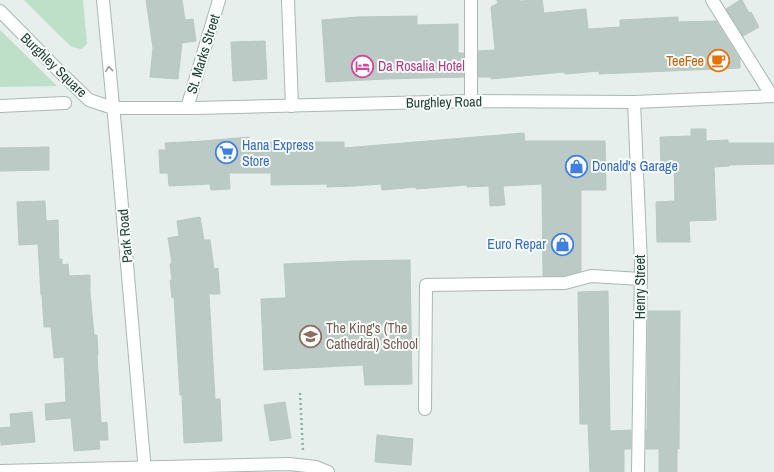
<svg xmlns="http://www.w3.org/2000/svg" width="774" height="472" font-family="'Archivo Narrow',sans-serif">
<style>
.green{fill:#bfe0c8}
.building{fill:#bbcac4;stroke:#b8c9c2}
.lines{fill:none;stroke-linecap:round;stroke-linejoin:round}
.minor-casing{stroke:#a8b8b2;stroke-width:14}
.path{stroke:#86b3a5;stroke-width:2.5;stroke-dasharray:2 3;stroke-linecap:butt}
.minor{stroke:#fff;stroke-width:12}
.oneway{stroke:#92a09c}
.labels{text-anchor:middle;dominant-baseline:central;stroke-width:4;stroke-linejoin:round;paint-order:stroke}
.street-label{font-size:14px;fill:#24423a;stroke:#f7fbf9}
.food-label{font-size:14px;fill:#c56008;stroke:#f7fbf9;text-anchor:end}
.hotel-label{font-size:14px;fill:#b23c85;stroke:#f7fbf9;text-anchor:start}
.shop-label{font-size:14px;fill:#366cbe;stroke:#f7fbf9;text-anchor:start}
.education-label{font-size:14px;fill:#785e54;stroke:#f7fbf9;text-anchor:start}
</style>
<rect width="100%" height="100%" fill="#e6efeb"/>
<g class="green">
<path d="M24,0H83L87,44L81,49L72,47L60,36Z"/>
<path d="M0,30L57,86H58L0,87Z"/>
</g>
<g class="building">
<path d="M146,0H182L185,20L193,19L196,41L182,43L178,79L150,77L153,48Z"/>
<path d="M497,0H519V1L542,0L544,13L586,9L588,29L620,27V20L678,17V22L716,21L740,59V68L599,74V71L565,74L564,72L491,79V77H478V51L495,50L491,7L498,3Z"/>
<path d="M740,0H742L749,13L751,12L759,27L743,36L726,9Z"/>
<path d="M417,16V25L458,24V53H464V77L385,79L326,82L322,20L357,17Z"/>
<path d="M265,41L267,79L233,81L231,42Z"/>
<path d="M691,129H706V141L728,140V143H774V164L729,165V166L714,167L716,220L689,221L690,242H657L656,202L675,201L674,164L661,165L660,137L691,136Z"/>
<path d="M524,133L525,141H605L606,190H581V271L564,276H543L542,184L503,186L505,205L490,206L489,186L467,187V185L416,189V187L382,190L381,184L354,186L327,187V184L271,185V173H229L230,189L211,190L210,184L169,186L168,173H160L159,150H166L165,143L204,141L249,137V142H344V148Z"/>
<path d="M49,147V170L0,171V148Z"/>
<path d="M45,201L46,221L58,220L59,259H62V265L68,264L69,276L90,275V292L94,335H97L98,355H97L101,423L107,422L108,440H99L100,449L74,451L71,418L46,420L45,404L66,402L64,357L54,358L51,327H44L42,295H41L38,244L19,245L17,202Z"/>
<path d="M200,217L204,240H210L214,269L218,268L220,294H209L215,399H220L222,441L184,443L182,395H180L174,297L172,298L170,280H172L170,264L172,263L168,238L179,236L177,221Z"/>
<path d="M410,260L412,384L365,385L363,365L264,370L261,299L286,298L284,264L353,261Z"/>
<path d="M608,291L610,431L631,430V449H624V472H590L588,424H580L578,292Z"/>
<path d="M648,311H680L679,449H677V472H659V449H646V430H647Z"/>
<path d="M285,402L291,438L270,441L264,405Z"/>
<path d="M32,412L35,442L1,445L0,428L11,427L10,414Z"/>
<path d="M377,435L413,439L411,465L375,462Z"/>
</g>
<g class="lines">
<defs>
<g id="minor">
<path d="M103,0L116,137L145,472"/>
<path d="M288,0L292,106"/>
<path d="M712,0L772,96"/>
<path d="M0,11L60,72L89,100L113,108H196L471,101L634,102L774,96"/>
<path d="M471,101V0"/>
<path d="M634,102L641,264L638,472"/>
<path d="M0,106L65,103"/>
<path d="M187,108L219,0"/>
<path d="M425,409L426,285L565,283L591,276L641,279"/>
<path d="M0,471L289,464L316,467L328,472"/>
</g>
</defs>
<use href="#minor" class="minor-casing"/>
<path class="path" d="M300,393L303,451"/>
<use href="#minor" class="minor"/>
</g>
<defs><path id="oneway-chevron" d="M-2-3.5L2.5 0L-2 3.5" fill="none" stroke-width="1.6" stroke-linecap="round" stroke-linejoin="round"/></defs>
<use class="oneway" href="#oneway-chevron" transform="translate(109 69) rotate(-96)"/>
<defs>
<symbol id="cafe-ring" viewBox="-11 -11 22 22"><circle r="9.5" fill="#f7fbf9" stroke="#e8710a" stroke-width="1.5"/><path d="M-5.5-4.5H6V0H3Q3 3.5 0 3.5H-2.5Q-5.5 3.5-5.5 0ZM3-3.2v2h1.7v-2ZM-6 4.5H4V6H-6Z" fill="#e8710a"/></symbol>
<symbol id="hotel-ring" viewBox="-11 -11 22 22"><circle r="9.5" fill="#f7fbf9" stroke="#d1479c" stroke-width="1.5"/><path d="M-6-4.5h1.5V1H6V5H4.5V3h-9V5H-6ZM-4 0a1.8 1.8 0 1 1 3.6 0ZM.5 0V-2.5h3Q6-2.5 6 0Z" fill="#d1479c"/></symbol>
<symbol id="supermarket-ring" viewBox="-11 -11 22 22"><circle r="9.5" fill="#f7fbf9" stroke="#3f7fe0" stroke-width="1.5"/><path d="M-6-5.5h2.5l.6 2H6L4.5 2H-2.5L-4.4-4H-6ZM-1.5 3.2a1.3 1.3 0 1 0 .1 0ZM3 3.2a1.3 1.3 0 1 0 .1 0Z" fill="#3f7fe0"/></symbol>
<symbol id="shop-ring" viewBox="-11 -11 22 22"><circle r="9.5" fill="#f7fbf9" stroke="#3f7fe0" stroke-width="1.5"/><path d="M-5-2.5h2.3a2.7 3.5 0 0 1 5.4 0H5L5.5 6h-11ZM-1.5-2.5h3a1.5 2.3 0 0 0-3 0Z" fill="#3f7fe0"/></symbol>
<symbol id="school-ring" viewBox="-11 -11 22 22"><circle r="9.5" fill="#f7fbf9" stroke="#8d6e63" stroke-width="1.5"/><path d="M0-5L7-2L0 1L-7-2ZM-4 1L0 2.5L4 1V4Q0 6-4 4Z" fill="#8d6e63"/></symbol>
</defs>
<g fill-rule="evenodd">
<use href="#cafe-ring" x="706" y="48" width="25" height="25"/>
<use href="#hotel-ring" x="350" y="54" width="25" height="25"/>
<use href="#supermarket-ring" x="214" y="140" width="25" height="25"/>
<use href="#shop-ring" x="564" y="154" width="25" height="25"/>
<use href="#shop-ring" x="550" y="232" width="25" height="25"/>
<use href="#school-ring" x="298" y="324" width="25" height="25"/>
</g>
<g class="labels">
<g class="street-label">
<text transform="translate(203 54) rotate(-73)">St. Marks Street</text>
<text transform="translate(54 65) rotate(44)">Burghley Square</text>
<text transform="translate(444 102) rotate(-1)">Burghley Road</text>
<text transform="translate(125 236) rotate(-95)">Park Road</text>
<text transform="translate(640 287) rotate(-90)">Henry Street</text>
</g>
<g class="food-label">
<text x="704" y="61">TeeFee</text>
</g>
<g class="hotel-label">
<text x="378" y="66">Da Rosalia Hotel</text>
</g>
<g class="shop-label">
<text x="242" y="145">Hana Express<tspan x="242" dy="16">Store</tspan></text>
<text x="592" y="166">Donald's Garage</text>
<text x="546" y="244" text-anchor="end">Euro Repar</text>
</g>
<g class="education-label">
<text x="326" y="328">The King's (The<tspan x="326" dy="16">Cathedral) School</tspan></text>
</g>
</g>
</svg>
